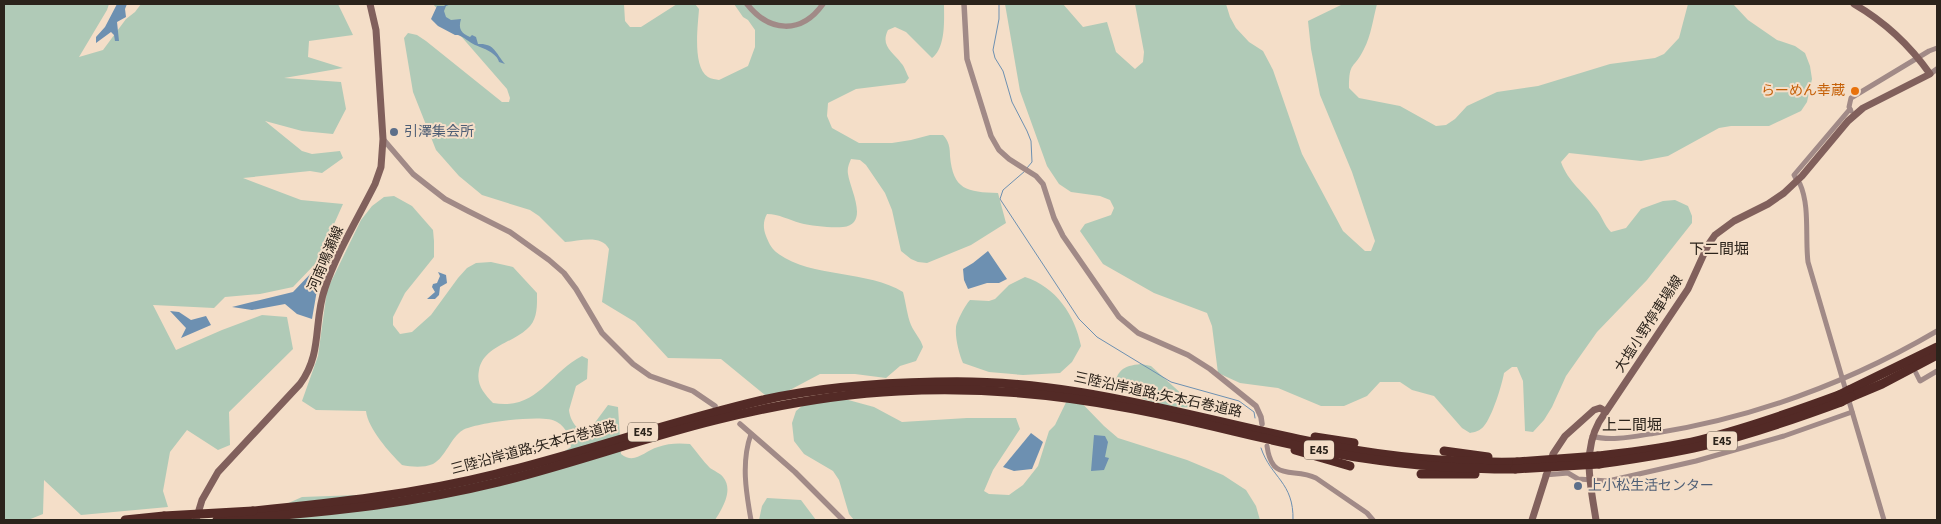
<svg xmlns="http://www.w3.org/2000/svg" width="1941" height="524" font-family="'Source Sans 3','Noto Sans JP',sans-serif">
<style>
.green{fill:#b0cab7}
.water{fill:#6d90b1}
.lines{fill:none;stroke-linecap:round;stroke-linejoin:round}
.stream{stroke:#6d90b1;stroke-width:1}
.minor{stroke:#a18a87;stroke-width:5}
.tertiary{stroke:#a18a87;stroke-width:5.5}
.secondary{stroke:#81605c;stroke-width:7}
.motorway{stroke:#532a26;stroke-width:9}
.motorway-bridge{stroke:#532a26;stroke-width:9}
.food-dot{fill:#e8710a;stroke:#f4dec8;stroke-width:2}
.service-dot{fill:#5c6f8a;stroke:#f4dec8;stroke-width:2}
.labels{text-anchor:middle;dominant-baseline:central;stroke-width:4;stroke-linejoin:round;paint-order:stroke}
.shield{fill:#f4dec8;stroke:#675b4f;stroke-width:1}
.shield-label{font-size:12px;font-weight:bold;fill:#2b231b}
.food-label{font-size:14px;fill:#c56008;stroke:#f4dec8;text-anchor:end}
.service-label{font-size:14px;fill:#4e5e75;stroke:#f4dec8;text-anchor:start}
.street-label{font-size:14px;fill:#2b231b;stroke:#f4dec8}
.neighbourhood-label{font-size:15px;fill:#2b231b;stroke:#f4dec8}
</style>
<rect width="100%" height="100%" fill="#f4dec8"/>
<g class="green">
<path d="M4,4H109L107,10L79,57L103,50L126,19L135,12L141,4H338L353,35L309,41L308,57L343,68L284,78L341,82L346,109L333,134L302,131L265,121L302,151L312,154L340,151L343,158L322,173L310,171L243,178L301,200L343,204L317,262L293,287L260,294L225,297L214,308L153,305L176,350L222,330L262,315L287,317L293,349L229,412L230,445L218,450L187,430L170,452L163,491L168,507L81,515L44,480L43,514L28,520H4Z"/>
<path d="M433,4H624L625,21L630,27H641L677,4H695L699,9C698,25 692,67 708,77C711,79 716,79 719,80L748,66L755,47V30L748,20L743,17L734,4H944C944,21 946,47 932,58L906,32L895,27L888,30C880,46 893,52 901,63C905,67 906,73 909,78L905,83L856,89L828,103L827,116L832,128L859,143H892L911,140L930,135H943C949,141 950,148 950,156C953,190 967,192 998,193L1006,223L971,245L927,263L918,262L911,259L901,251L892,210L885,193L866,165L860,160L851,159C849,164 847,168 848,174C850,189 870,224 843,227C831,228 812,226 800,223C789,220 779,214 767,214C763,221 763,228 766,236C768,241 771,248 776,252C808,278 868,270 903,292C906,303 907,315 911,325C915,334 921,339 923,347L916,361L900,366L886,378L855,374H820L771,400L721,359L668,358L635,322L602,302L609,249C601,234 580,241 565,242L539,216L530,210L482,195L459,176L436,150L413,92L404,38L408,33L417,35L426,41L502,102H509L510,98L507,89Z"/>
<path d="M1005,4H1063L1083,27L1107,22L1116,52L1135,69L1143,62L1144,52L1135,4H1226L1230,17L1236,28L1249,42L1263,51L1273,70L1302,154L1335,216L1343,231L1365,251H1371L1375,241L1352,172L1320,95L1311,49L1308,21L1343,4H1377C1373,19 1371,36 1364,49C1354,70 1349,60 1349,88L1359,98L1400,106L1436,126L1446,125L1455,119L1467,106L1497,92L1538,86L1610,64L1655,58L1664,54L1679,38L1688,4H1733L1748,20L1777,40L1795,46L1805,53L1810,66L1812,79L1807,102L1801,111L1769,126H1731L1719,128L1668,156L1641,161L1569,153L1561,162C1568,182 1584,192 1596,209C1602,216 1604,225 1611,232L1626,228L1641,209L1663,201L1675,200L1688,206L1692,216V223L1647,280L1597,332L1566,376L1552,407L1544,420L1533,432L1525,431L1523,381L1517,367H1512L1504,373C1502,385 1492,417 1484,426C1480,431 1475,432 1470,433L1462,428L1434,396L1412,390L1400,382H1380L1367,396L1344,406H1321L1278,388L1240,383L1218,373L1212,326L1207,313L1154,293L1103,264L1080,231L1085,224L1111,215L1114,208L1110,200L1100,196L1071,192L1059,184L1047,166L1020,91Z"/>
<path d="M394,196L412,206L433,230L434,241V257L405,293L393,317V325L400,334L412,332L431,315L458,278L467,268L476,263L491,262L513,267L537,293C537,306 538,320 527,329C512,343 483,347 479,370C476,385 484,393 493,403C537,411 549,373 582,356L588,359L587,379L576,386L569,410C570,420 577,432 588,432L608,405L618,407L621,454C635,465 644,451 658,447C668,443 680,443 690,444C697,452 703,461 710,468C714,471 720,473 723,477C734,490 722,509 715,520H264L275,509L302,497L387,494L547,462L571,447C569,436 567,428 557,422C546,413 476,423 463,430C450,438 446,457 433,464C423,468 412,467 402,465C390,453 368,429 366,411L316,410L302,401L318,356L327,290L361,220L372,206L384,197Z"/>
<path d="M1025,277C1056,287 1075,315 1081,346L1072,362L1060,373L1023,375L989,372L963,363C959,354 955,338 956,328C956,322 966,304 970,300L989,301L995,299L1009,285Z"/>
<path d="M1141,364L1151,366L1197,408L1163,406L1113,388C1118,370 1122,366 1141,364Z"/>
<path d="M1071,392L1104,426L1118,438L1187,460L1223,475L1246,490L1256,506L1260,520H854L849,514L839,480L833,471L804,454L794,441L792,423L796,411L808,401L841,398L874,407L902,422L967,418H1016L1020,429L993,470L984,491L989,494L1009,495L1023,485L1038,466L1049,431L1055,425Z"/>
<path d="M767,498L801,500L816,520H759L762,506Z"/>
</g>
<g class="water">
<path d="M117,4H127L125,9L126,17L117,22L119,41H115L114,35L111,32L96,43V37L105,27Z"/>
<path d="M447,4H451L446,6L444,11L446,17L451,20L461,19C458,29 461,33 470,37L472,35L476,37L478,44C494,43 495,52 505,64L499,62C497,53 483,48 475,45C469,42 464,37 458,35H455L438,26L431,19L437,6H444Z"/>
<path d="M988,251L1007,279L999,283H987L968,289L964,280L963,269L973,263Z"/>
<path d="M316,268L317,290L312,319L297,314L285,304L252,310L232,307L293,292Z"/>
<path d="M438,272L446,275L447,283L440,287L439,295L435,299H427L435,292L432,287L433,284L437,283L440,276Z"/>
<path d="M170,311L179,312L191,320L206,316L211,325L181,338L186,328Z"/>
<path d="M1031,433L1043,442L1032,469L1014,471L1003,467Z"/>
<path d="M1094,435L1105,436L1108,442L1105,457L1109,458L1104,470L1091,471Z"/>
</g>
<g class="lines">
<g class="stream">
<path d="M999,4V19L993,50L995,58L1003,71L1012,102L1027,131L1031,141L1032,162L1027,168"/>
<path d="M1025,171L1003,190L1000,199L1079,319L1097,337L1171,382L1239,401L1254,412L1255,418"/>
<path d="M1261,448C1271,478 1294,482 1293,520"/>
</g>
<g class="minor">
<path d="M1850,109L1794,175C1795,178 1798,181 1800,184C1810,206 1805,238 1808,262L1884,520"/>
<path d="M1851,111L1849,107L1851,98L1929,51L1937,48"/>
<path d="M1916,373L1920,381L1937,371"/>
<path d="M1592,436C1611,442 1636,436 1656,433C1756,417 1850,382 1937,331"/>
<path d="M1267,446C1272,483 1293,467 1316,478L1367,513L1373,520"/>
<path d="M1545,475L1568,473L1578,479L1608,481L1696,461L1784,436L1852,412"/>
<path d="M751,520C746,492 741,462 751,434"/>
</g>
<g class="tertiary">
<path d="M747,4C769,32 801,35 823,4"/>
<path d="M964,4L967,59L991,136L999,150L1009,159L1036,176L1043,184L1054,218L1063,236L1119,317L1138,333L1188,355L1210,369L1256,406L1261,417L1262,424"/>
<path d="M1930,74L1937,69"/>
<path d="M383,139L413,174L427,185L445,199L468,211L510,232L549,260L564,273L576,289L602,333L633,364L650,376L693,391L715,406"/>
<path d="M740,424L795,472L843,520"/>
</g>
<g class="secondary">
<path d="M196,520L202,500L218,472L300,384C323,353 313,322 325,288C337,252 358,218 375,184L381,167L383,139L376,30L370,4"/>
<path d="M1532,520L1553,454L1565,436L1594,410L1600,408L1605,411"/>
<path d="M1596,520C1591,487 1582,453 1599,422L1688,289L1708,245L1715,235L1734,221L1768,204L1784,193L1802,176L1848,121L1863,108L1930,74C1909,44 1885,22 1854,4"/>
</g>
<g class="motorway">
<path d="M1849,390L1937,347"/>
<path d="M1851,397L1882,384L1937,355"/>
<path d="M1315,437L1354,443"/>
<path d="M1295,450L1350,466"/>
<path d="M1444,451L1488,457"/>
<path d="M1598,456C1632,452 1667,448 1700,440C1748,428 1793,412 1839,395"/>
<path d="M1599,464C1633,459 1668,454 1702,446C1749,435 1795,419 1841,402"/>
<path d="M1421,474H1475"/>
<path d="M253,511C335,503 416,494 496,474C585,452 673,421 763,400C820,387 879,383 936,382C1075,377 1203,422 1337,447C1396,458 1456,463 1517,462"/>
<path d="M125,520L164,516"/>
<path d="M217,520C312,514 406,505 499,482C572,464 643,438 716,420C776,405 837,394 899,391C975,387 1049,393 1123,407C1204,421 1282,446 1363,458C1414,466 1464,469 1515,469"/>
</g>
<g class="motorway-bridge">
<path d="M1839,395L1849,390"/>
<path d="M1841,402L1851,397"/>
<path d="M1517,462L1598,456"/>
<path d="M1515,469L1599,464"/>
<path d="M164,516L253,511"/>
</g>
</g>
<circle class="food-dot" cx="1855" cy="91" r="5"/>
<g class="service-dot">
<circle cx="394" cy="132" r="5"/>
<circle cx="1578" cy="486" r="5"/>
</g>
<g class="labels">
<g class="shield">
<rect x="628" y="422.5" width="30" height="19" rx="4"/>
<rect x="1707" y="431.5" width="30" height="19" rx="4"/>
<rect x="1304" y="440.5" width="30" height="19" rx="4"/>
</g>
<g class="shield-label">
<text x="643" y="432">E45</text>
<text x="1722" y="441">E45</text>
<text x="1319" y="450">E45</text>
</g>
<g class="food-label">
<text x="1845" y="91">らーめん幸蔵</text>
</g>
<g class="service-label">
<text x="404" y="132">引澤集会所</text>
<text x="1588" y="486">上小松生活センター</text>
</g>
<g class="street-label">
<text transform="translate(326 259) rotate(-67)">河南鳴瀬線</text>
<text transform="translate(1649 324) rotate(-57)">大塩小野停車場線</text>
<text transform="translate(1158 395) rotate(12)">三陸沿岸道路;矢本石巻道路</text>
<text transform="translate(534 448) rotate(-15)">三陸沿岸道路;矢本石巻道路</text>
</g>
<g class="neighbourhood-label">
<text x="1719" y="249">下二間堀</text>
<text x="1632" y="425">上二間堀</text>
</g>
</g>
<rect width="1941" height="524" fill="none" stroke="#2b231b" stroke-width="10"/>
</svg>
